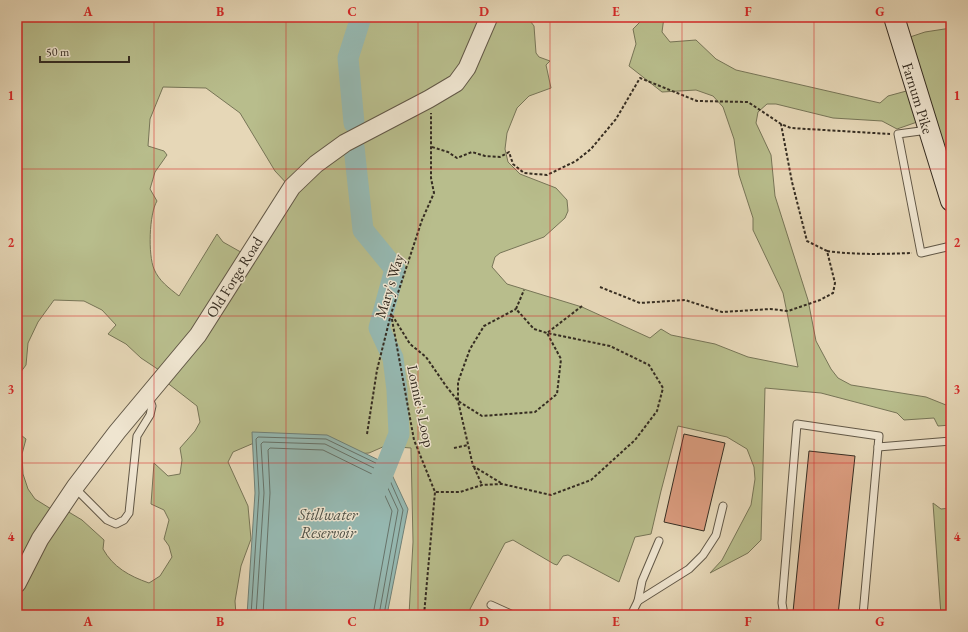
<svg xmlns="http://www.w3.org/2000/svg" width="968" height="632" font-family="'EB Garamond',serif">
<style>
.green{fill:#b8bd8c;stroke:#777557;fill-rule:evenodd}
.water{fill:#96b9b2;stroke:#708178}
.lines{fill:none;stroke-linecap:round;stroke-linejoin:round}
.shore{stroke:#66736a;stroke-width:1}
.river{stroke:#96b9b2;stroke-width:21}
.building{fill:#db9c7f;stroke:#362d22}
.service-casing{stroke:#625847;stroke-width:9}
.tertiary-casing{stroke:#625847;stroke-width:19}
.secondary-casing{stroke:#362d22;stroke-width:22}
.path{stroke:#362d22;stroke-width:2;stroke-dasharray:3 2;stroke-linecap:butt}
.service{stroke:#efe5d0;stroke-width:7}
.tertiary{stroke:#efe5d0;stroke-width:17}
.secondary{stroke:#efe5d0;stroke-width:20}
.grid{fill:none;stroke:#d62828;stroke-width:1;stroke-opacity:0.55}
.labels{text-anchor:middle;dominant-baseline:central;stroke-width:3;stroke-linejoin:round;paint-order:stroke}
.street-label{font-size:15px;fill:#362d22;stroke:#efe5d0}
.water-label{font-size:16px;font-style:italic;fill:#4e5046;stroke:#efe5d0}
.neatline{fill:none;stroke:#d62828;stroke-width:1.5}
.grid-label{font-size:13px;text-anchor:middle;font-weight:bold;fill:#d62828}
</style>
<rect width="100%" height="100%" fill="#e6d7b7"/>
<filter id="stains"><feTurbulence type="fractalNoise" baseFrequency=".005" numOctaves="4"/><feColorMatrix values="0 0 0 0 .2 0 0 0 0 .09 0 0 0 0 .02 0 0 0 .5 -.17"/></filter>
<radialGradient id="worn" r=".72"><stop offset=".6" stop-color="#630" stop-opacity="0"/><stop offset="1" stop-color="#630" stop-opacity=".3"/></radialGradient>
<g class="green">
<path d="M17,17H527L534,26L536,53L539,57L550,61L546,65L551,88L529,96L517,108L507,133L505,149L508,162L520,174L556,188L567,200L568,211L565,218L544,237L500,253L495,257L492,267L507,284L582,307L650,338L661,329L671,335L715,344L748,357L798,367L783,293L753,230V218L739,175L734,139L723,107L713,96L696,90L662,92L629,66L636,44L633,29L640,22L641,17H664L662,32L670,42L696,40L716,59L736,70L880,103L888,96L910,90L920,121L897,129L882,121L833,118L776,104H767L758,112L756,123L771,155L775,196L808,300L816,341L831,369L838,378L851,385L926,397L951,407V425L938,426L934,418L904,420L897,413L821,393L765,388L761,540L748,553L710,573L722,560L751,505L755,479L754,467L747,449L727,437L678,426L661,491L651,534L635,537L619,582L568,555L563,556L557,565L554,564L513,540L505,543L470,609L471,615H409L413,542L411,448L385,446L369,453L355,454L254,443L233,452L228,462L248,506L251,539L241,566L235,601L236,615H17V432L26,439L22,454L23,474L28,489L35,499L56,512L62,508L82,520L104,540L103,549C113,567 129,576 149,583L160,576L172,557L169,546L164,539L169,520L164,510L151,504L154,463L168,476L180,474L182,460L180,448L195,431L200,422L197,406L161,378L162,372L141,358L126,344L108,334L116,325L102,310L84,301L54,300L38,322L28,343L26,365L17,377ZM163,87L206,88L240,113L275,171L291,188L246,255L223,242L217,234L179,296C169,288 159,281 154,269C148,255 149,214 157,201L150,189L155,172L167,155L164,151L148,146L150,119Z"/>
<path d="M951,28V170L910,37L925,32Z"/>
<path d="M933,503L941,509L951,508V615H941Z"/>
</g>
<path class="water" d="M252,432L327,435L387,464L408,509L387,615H247L255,493Z"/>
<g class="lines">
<g class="shore">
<path d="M251,615L259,493L256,439L258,437L326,439L384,467L403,510L384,615"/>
<path d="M256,615L264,493L261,444L263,442L325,444L380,471L398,510L379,615"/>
<path d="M263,615L270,493L268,450L270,448L323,450L376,476L392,511L373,615"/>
</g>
<g class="river">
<path d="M354,123L348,58L361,17"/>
<path d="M354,147L363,230L395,269L379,328L393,358L397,390L399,434L376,491"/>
</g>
</g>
<g class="building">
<path d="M684,434L725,443L704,531L664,522Z"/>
<path d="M809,451L855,456L838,615H821L793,612Z"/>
</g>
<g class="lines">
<defs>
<g id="service">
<path d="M928,130L898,134L921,253L951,246"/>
<path d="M878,447L951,441"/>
<path d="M75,488L107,520L116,524L124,520L129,513L137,436L150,415L152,406L148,395"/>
<path d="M638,601L642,581L659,541"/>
<path d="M491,605L513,615"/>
<path d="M631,615L638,601L689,569L703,555L716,535L723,506"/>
<path d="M784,615L782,603L797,424L879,436L863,615"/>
</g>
<path id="tertiary" d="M17,584L40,539L75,487L117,432L198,335L292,187L316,164L345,143L429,99L456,83L467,68L489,17"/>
<path id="secondary" d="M894,17L951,201"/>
</defs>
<use href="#service" class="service-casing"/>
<use href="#tertiary" class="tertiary-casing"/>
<use href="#secondary" class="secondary-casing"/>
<g class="path">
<path d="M432,147L448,152L457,158L472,152L485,156L500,157L509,152L513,164L524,173L547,175L576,161L591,149L616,119L640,78L697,101L748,102L781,124L791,128L890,134"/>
<path d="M827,251C856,255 884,254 912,253"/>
<path d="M600,287L640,303L685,300L722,312L770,309L788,311L820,300L833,293L835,283L827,251L807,241L792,182L781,124"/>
<path d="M391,314L414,440L435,492H460L482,485L502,484L551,495L591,480L635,440L657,411L663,388L649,365L610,346L547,333L534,329L516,309L524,290"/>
<path d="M392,315L410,344L426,357L446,386L458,401L482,416L535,412L557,394L561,359L547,333L582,306"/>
<path d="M367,434L377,370L391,314L422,220L434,193L431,178V113"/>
<path d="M454,448L468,445"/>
<path d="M474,467L482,485"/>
<path d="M501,483L473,466L458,401V382L470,349L484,326L516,309"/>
<path d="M424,615L435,492"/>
</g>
<use href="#service" class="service"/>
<use href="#tertiary" class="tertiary"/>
<use href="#secondary" class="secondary"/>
</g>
<path class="grid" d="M154,17V615M286,17V615M418,17V615M550,17V615M682,17V615M814,17V615M17,169H951M17,316H951M17,463H951"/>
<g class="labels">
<g class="street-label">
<text transform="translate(918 98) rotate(73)">Farnum Pike</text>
<text transform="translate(234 277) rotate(-58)">Old Forge Road</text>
<text transform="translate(389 286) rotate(-73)">Mary's Way</text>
<text transform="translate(421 406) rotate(78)">Lonnie's Loop</text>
</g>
<g class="water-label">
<text x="328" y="514">Stillwater<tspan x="328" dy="18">Reservoir</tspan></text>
</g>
</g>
<rect width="968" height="632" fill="none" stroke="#e6d7b7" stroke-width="44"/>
<path d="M40 56v6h89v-6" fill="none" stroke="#362d22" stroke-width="2"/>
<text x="46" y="56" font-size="12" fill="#362d22" stroke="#efe5d0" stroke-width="3" paint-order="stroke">50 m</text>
<rect x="22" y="22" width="924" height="588" class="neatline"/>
<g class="grid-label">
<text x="88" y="16">A</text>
<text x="220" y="16">B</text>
<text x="352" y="16">C</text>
<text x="484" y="16">D</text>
<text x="616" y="16">E</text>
<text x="748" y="16">F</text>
<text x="880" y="16">G</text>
<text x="11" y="100">1</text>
<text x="957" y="100">1</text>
<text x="11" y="247">2</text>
<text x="957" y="247">2</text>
<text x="11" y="394">3</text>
<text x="957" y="394">3</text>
<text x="11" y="541">4</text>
<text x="957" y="541">4</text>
<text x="88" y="626">A</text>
<text x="220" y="626">B</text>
<text x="352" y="626">C</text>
<text x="484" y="626">D</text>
<text x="616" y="626">E</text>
<text x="748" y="626">F</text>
<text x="880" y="626">G</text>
</g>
<rect width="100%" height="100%" filter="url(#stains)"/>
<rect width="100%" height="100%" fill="url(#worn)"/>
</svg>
